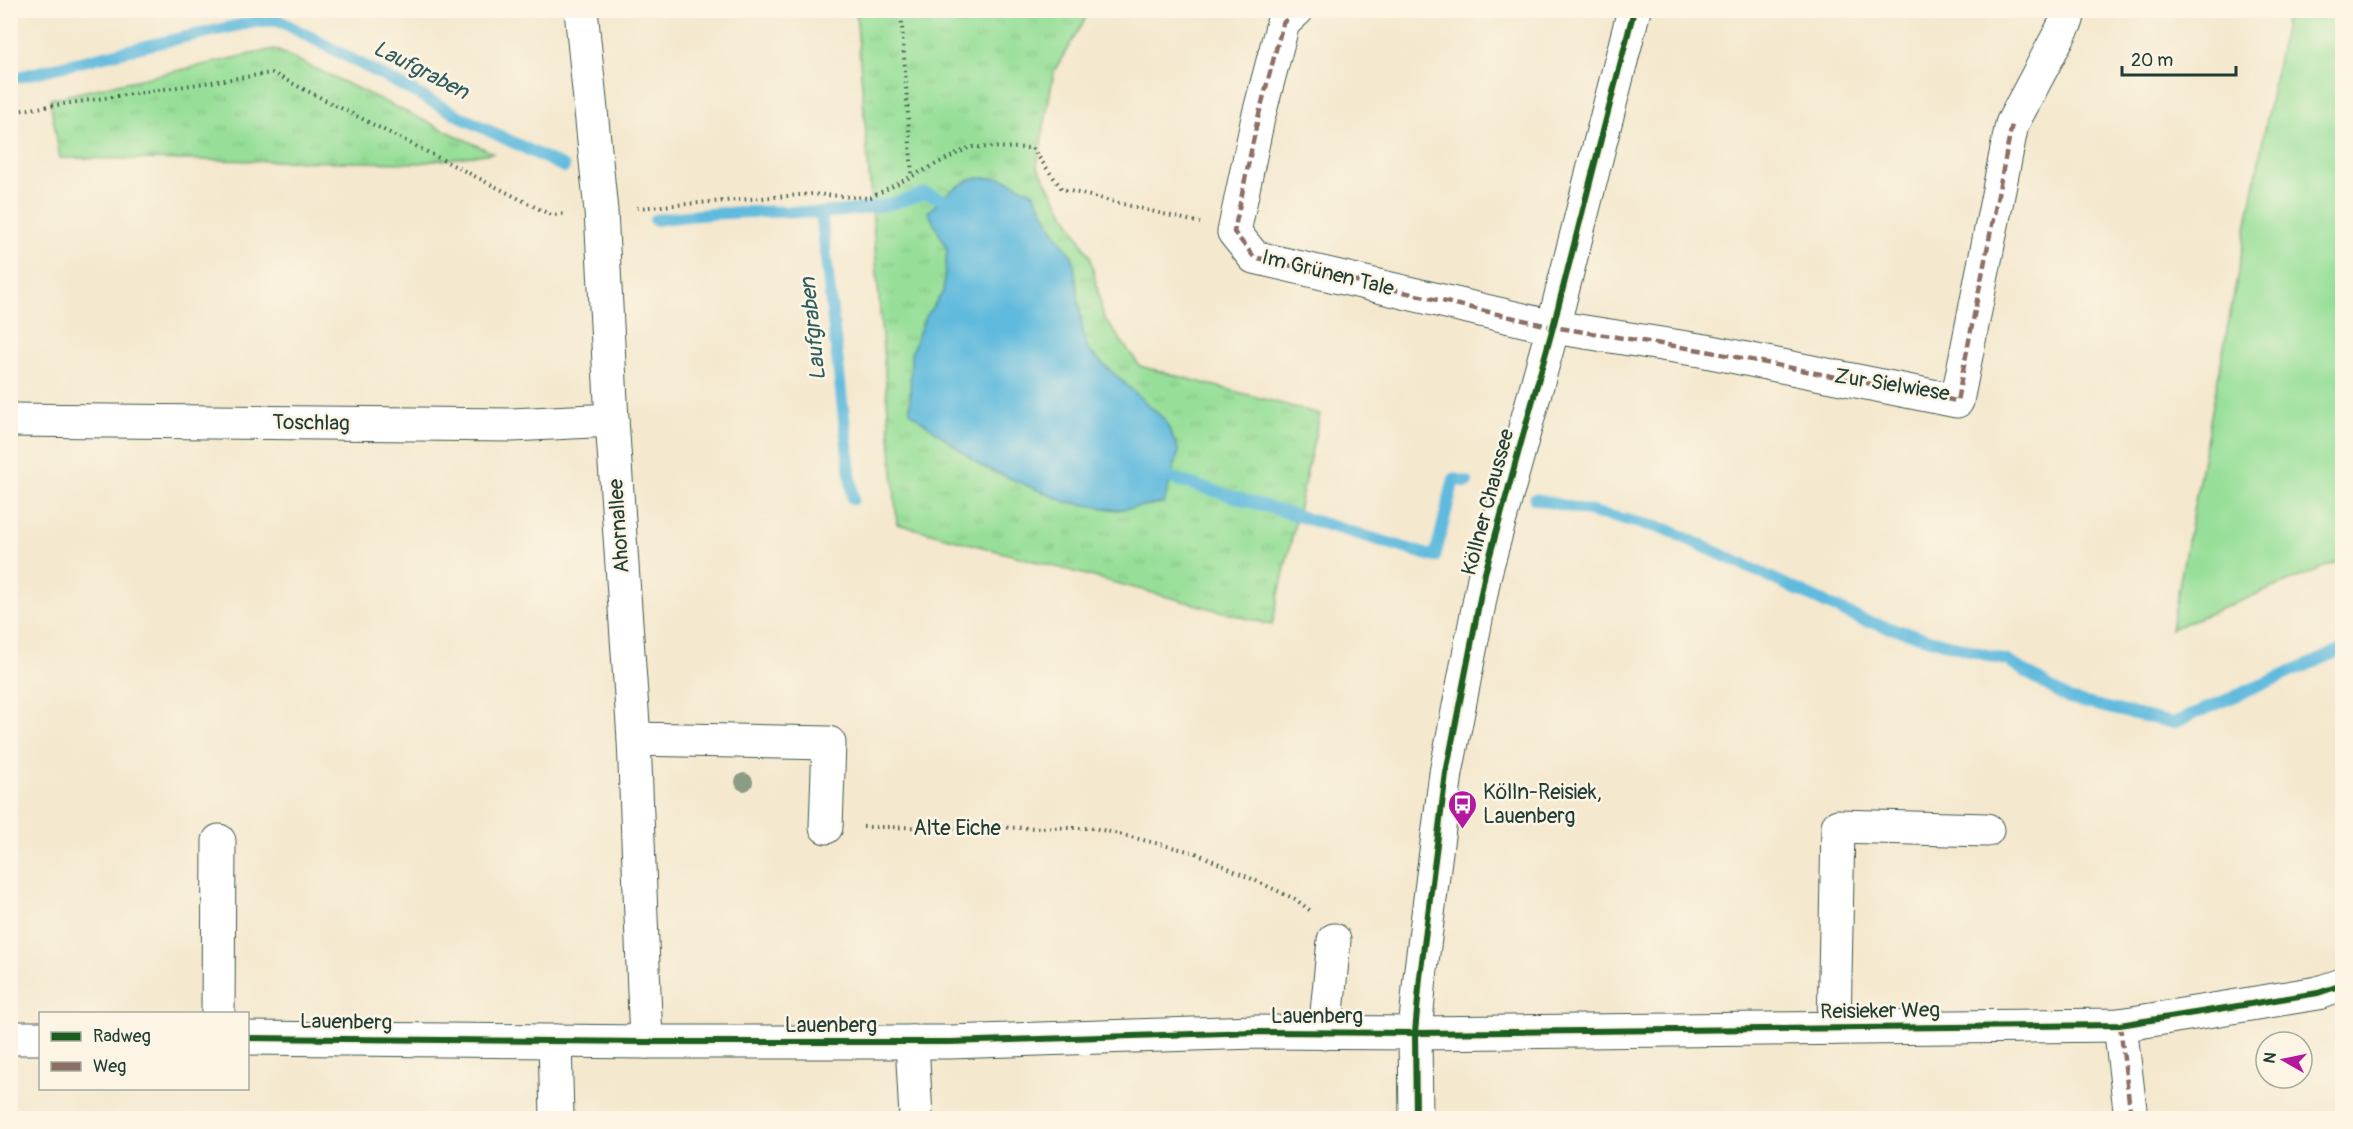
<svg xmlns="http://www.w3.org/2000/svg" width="2353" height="1129" font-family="Pangolin,sans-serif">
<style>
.grass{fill:#97df99;stroke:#5b8e66;stroke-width:1.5}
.park{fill:url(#park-tufts);stroke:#5b8e66;stroke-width:1.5}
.water{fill:#5fbadd;stroke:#3f7c88;stroke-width:1.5}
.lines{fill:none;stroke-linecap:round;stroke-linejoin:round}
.stream{stroke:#5fbadd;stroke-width:12}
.minor-casing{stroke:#3f574b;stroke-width:35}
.path{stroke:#3f574b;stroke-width:4;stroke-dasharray:1.5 4.5;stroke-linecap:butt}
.minor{stroke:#fff;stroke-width:33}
.quiet{stroke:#8d6e63;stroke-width:4.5;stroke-dasharray:9 4.5;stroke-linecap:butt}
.cycleway-casing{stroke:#fcf5e5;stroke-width:10}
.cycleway{stroke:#1b5e20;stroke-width:6}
.tree{fill:#8c9c84}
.labels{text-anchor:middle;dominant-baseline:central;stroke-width:5;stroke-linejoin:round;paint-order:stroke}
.street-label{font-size:21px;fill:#1f3d34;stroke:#fcf5e5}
.poi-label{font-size:21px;fill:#1f3d34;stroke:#fcf5e5;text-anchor:start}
.water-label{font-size:22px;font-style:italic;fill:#2f5c5e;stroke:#fcf5e5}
</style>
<defs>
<pattern id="park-tufts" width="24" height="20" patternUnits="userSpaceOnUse" patternTransform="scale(1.5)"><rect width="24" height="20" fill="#97df99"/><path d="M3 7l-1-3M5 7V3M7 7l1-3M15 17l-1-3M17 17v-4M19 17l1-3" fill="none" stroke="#82c084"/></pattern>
</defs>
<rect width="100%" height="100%" fill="#fcf5e5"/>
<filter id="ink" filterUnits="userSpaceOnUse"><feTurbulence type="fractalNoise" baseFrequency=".0167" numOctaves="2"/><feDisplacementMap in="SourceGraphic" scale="12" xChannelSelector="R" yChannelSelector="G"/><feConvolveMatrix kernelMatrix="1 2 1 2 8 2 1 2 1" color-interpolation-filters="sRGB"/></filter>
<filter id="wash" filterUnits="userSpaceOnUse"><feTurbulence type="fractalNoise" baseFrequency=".008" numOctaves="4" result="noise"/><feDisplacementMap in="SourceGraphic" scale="24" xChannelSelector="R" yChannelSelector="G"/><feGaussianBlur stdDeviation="1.35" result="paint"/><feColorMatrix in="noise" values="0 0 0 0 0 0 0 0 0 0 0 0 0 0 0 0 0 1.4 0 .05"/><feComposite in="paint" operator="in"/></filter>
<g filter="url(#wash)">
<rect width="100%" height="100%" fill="#f4e8ce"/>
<path class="grass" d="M2287,11H2342V560L2171,629Z"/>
<g class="park">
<path d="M856,11H1090L1054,71L1037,166L1090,256L1104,318L1140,366L1320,414L1272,625L897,524Z"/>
<path d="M274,49L493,153L419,163L60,158L50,99Z"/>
</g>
<path class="water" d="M973,178H1003L1034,193L1051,226L1073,258L1083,332L1088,350L1165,420L1179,451L1164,503L1116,510L1064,501L981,466L910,412L911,354L925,317L943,292L947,249L928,212L950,191Z"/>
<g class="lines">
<g class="stream">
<path d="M10,79L158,43L254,22L278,20L465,119L564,167"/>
<path d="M821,213C857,210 891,207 924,193L942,199"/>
<path d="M655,220C710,212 765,210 821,213L853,499"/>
<path d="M1171,478L1435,557L1454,479L1467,482"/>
<path d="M1535,499L1666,529L1862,620L2008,661L2069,699L2173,723L2342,650"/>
</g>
</g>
</g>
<g filter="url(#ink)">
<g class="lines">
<defs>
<g id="minor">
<path d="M581,10L601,211L612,420L634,739L646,1042"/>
<path d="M1297,10L1283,23L1258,118L1234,232L1254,257L1553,327L1706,351L1957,401L2012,124L2067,20L2069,10"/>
<path d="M10,420L512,425L612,420"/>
<path d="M634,739L829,743L826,827"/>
<path d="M218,1014L219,841"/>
<path d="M2120,1025L2131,1118"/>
<path d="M1834,1028L1838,826L1987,830"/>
<path d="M1325,1033L1334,940"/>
<path d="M10,1038H40"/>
<path d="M248,1038L646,1042H950L1255,1032L1415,1033L2120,1025L2318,993L2342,985"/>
<path d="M555,1041L557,1118"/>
<path d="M912,1042L916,1118"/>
<path d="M1416,1118L1415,1033L1420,977L1446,773L1485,573L1553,327L1634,10"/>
</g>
</defs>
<use href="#minor" class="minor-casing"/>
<g class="path">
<path d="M901,10L912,175"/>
<path d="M10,112L272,73L551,215L567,214"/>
<path d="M637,208L812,194L869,198L970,147L1032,148L1062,189L1200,223"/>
<path d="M863,827L1094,828L1196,853L1295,899L1312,912"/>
</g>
<use href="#minor" class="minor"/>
<g class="quiet">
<path d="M1297,10L1283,23L1258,118L1234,232L1254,257L1553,327L1706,351L1957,401L2012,124"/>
<path d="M2120,1025L2131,1118"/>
</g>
<defs>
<g id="cycleway">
<path d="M248,1038L646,1042H950L1255,1032L1415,1033L2120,1025L2318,993L2342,985"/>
<path d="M1416,1118L1415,1033L1420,977L1446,773L1485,573L1553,327L1634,10"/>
</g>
</defs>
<use href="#cycleway" class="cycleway-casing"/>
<use href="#cycleway" class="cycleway"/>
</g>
<circle class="tree" cx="744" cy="782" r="9"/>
</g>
<defs>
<symbol id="bus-pin" viewBox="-11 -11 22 30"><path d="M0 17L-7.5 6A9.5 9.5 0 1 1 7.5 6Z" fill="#b5179e" stroke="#fcf5e5"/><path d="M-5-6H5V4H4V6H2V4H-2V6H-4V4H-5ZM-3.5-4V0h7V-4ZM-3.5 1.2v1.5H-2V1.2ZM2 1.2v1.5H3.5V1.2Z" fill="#fff"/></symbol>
</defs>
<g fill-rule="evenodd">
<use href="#bus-pin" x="1446" y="788" width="33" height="45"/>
</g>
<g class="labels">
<g class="street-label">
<text transform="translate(1328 273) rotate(14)">Im Grünen Tale</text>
<text transform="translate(1892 385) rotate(9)">Zur Sielwiese</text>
<text transform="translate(311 423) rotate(1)">Toschlag</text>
<text transform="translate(1488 502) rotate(-75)">Köllner Chaussee</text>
<text transform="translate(619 526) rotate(-94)">Ahornallee</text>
<text x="957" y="828">Alte Eiche</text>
<text transform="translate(1880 1011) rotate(-1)">Reisieker Weg</text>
<text x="1317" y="1016">Lauenberg</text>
<text transform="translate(346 1022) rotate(1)">Lauenberg</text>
<text x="831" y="1025">Lauenberg</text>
</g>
<g class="poi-label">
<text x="1483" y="792">Kölln-Reisiek,<tspan x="1483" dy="24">Lauenberg</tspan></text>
</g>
<g class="water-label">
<text transform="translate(421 70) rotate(27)">Laufgraben</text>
<text transform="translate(813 329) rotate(-96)">Laufgraben</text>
</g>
</g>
<rect width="2353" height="1129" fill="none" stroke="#fcf5e5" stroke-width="36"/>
<rect x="39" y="1012" width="210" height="78" fill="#fcf5e5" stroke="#a4ab9e" stroke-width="1.5"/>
<rect x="51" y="1032" width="30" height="9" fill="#1b5e20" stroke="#a4ab9e" stroke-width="1.5"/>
<text x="93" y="1042" font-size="18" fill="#1f3d34">Radweg</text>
<rect x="51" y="1062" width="30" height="9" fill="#8d6e63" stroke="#a4ab9e" stroke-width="1.5"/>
<text x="93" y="1072" font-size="18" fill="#1f3d34">Weg</text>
<g transform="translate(2284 1060) rotate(279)"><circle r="28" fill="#fcf5e5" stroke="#a4ab9e" stroke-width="1.5"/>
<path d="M0-4.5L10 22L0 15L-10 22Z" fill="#b5179e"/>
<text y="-9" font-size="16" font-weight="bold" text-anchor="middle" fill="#1f3d34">N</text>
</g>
<path d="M2122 66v9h114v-9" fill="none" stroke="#1f3d34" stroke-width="3"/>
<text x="2131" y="66" font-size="18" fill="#1f3d34" stroke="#fcf5e5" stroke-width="4.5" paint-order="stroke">20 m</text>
</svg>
